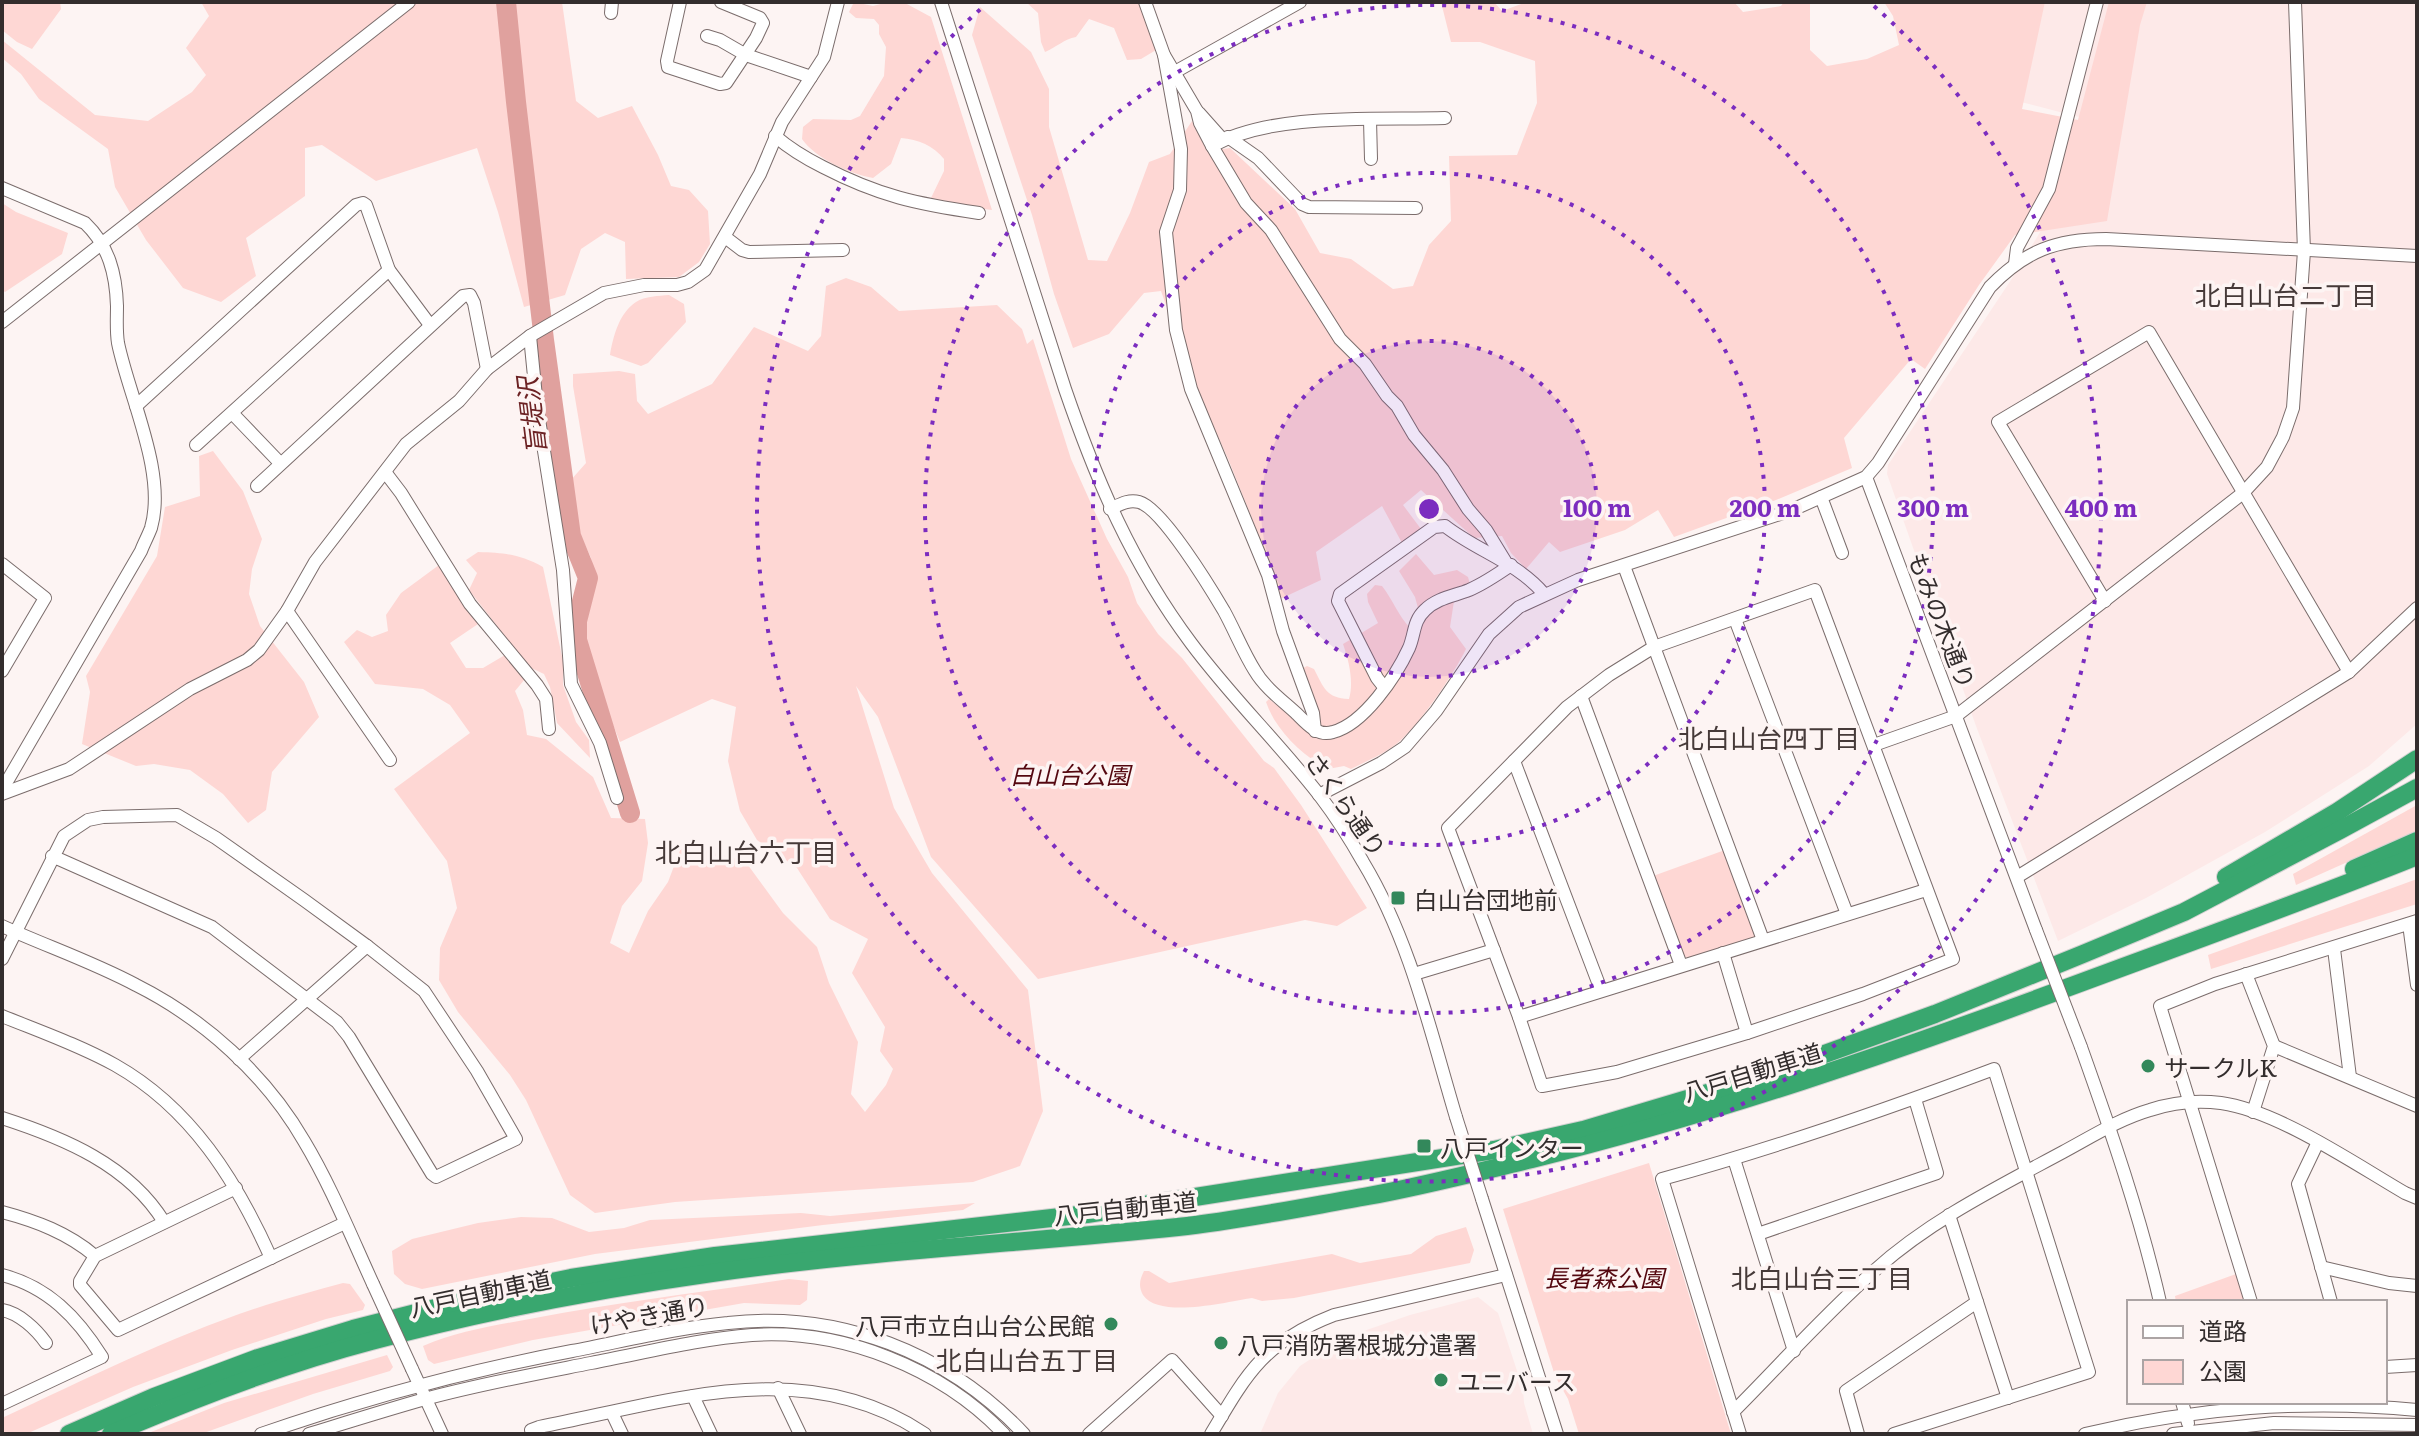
<svg xmlns="http://www.w3.org/2000/svg" width="2419" height="1436" font-family="Literata,'Noto Sans JP',serif">
<style>
.built{fill:#fde9e8}
.green{fill:#fed7d4}
.lines{fill:none;stroke-linecap:round;stroke-linejoin:round}
.river{stroke:#e0a19e;stroke-width:20}
.minor-casing{stroke:#7b6d6c;stroke-width:14}
.highway-casing{stroke:#d2d1d1;stroke-width:20}
.minor{stroke:#fff;stroke-width:12}
.highway{stroke:#39a76f;stroke-width:18}
.minor-bridge-casing{stroke:#7b6d6c;stroke-width:14;stroke-linecap:butt}
.minor-bridge{stroke:#fff;stroke-width:12}
.ring{fill:none;stroke:#7b2cbf;stroke-width:4;stroke-dasharray:4 8}
.poi-dot{fill:#33885b;stroke:#fdf4f3;stroke-width:3}
.labels{text-anchor:middle;dominant-baseline:central;stroke-width:7;stroke-linejoin:round;paint-order:stroke}
.street-label{font-size:24px;fill:#332d2d;stroke:#fdf4f3}
.park-label{font-size:24px;font-style:italic;fill:#540810;stroke:#fdf4f3}
.poi-label{font-size:24px;fill:#332d2d;stroke:#fdf4f3;text-anchor:start}
.neighbourhood-label{font-size:26px;fill:#463a39;stroke:#fdf4f3}
.water-label{font-size:26px;font-style:italic;fill:#6c2224;stroke:#fdf4f3}
.centre{fill:#7b2cbf;stroke:#fdf4f3;stroke-width:4}
.ring-label{font-size:24px;text-anchor:middle;font-weight:bold;fill:#7b2cbf;stroke:#fdf4f3;stroke-width:7;stroke-linejoin:round;paint-order:stroke}
</style>
<rect width="100%" height="100%" fill="#fdf4f3"/>
<g class="built">
<path d="M2045,2H2417V724L2369,766L2265,832L2146,898L2058,941L1976,726L1887,474L1888,465L2011,280L2042,229L2060,192L2079,117L2021,102Z"/>
<path d="M1478,1297L1498,1313L1523,1389L1524,1403L1533,1434H1260L1278,1393L1300,1366L1326,1349L1355,1334L1410,1315Z"/>
</g>
<g class="green">
<path d="M2,2H60L61,9L32,49L17,42L2,30Z"/>
<path d="M201,2H562L576,101L598,118L632,106L658,155L671,186L689,190L708,211L710,244L699,262L679,277L626,279L625,242L605,233L581,249L565,295L524,307L498,212L477,148L376,181L322,145L305,148V196L246,238L256,276L221,302L183,288L146,240L115,187L108,149L39,99L21,74L2,58V40L95,115L148,121L192,92L206,75L186,48L209,16Z"/>
<path d="M854,2L873,6L888,2L905,3L931,17L992,210L944,204L931,198L944,171V159C934,146 918,139 901,138L891,164L873,178C850,174 815,158 802,139L803,127L813,119L851,120L860,116L884,76L886,47L879,34V25L874,19L856,18L849,12Z"/>
<path d="M1026,2H1139L1156,50L1141,59L1127,60L1114,28L1089,19L1076,37C1064,39 1057,47 1045,52L1041,42L1038,13Z"/>
<path d="M1441,2H1494L1502,11L1527,2H1734L1743,12L1781,6L1784,2H1810V50L1827,66L1867,59L1899,45L1893,16L1884,2H2045L2022,109L2078,120L2109,2H2147L2140,25L2107,221L2015,235L1979,285L1925,369L1911,359L1844,438L1852,468L1776,500L1674,537L1658,510L1625,530L1560,552L1549,542L1526,569L1511,553L1502,536L1474,538L1421,490L1403,505L1421,529L1402,543L1382,506L1316,552L1321,580L1280,599L1260,539L1229,461L1193,381L1161,291L1144,293L1109,334L1073,348L1054,294L1032,215L972,35L980,7L1031,52L1049,89V127L1088,260L1107,261L1130,213L1149,162L1170,154L1192,121L1207,151L1230,148L1295,209L1320,253L1351,259L1393,289L1413,286L1429,245L1451,221L1449,156L1517,155L1537,103L1535,61L1480,42H1451Z"/>
<path d="M2,203L16,212L68,233L62,254L5,292L2,290Z"/>
<path d="M846,278L871,287L899,311L997,305L1022,329L1027,344L1033,339L1071,459L1107,539L1128,577L1137,603L1158,634L1182,658L1264,761L1274,768L1301,805L1367,908L1337,926L1305,920L1038,979L931,857L878,717L856,686L894,808L932,873L1028,990L1043,1111L1020,1166L973,1182L675,1202L595,1213L570,1195L526,1100L510,1075L458,1012L439,980L440,948L457,908L447,861L394,789L470,733L450,705L423,689L375,684L344,642L357,630L372,637L388,631L386,615L401,593L439,565L478,624L450,643L466,668H483L505,655L525,679L515,691L523,710L527,735L546,739L593,777L611,818L645,819L648,843L642,881L622,906L610,943L629,953L648,911L668,882L682,845L745,861L783,913L817,947L829,983L858,1042L851,1094L865,1112L886,1085L893,1069L880,1051L885,1027L852,973L868,939L830,919L797,868L757,840L740,811L728,761L736,707L712,699L620,742L600,693L584,635L594,585L591,558L577,527L570,481L586,463L573,386V374L619,371L635,374L637,401L648,414L712,384L754,327L808,351L821,336L826,286Z"/>
<path d="M669,295L684,304L686,322L648,363L641,366L610,355C613,337 619,313 636,302C645,296 659,296 669,295Z"/>
<path d="M213,451L243,491L262,539L252,569L249,594L260,626L304,682L319,717L272,772L266,810L248,823L223,794L190,770L154,764L136,766L82,744L90,692L86,676L157,556L165,507L200,496L199,456Z"/>
<path d="M478,552C505,553 519,554 543,567L563,661V685L576,722L589,740L590,758L557,723L550,687L544,674L529,667L469,590L477,573L466,560Z"/>
<path d="M1416,554L1434,575L1457,570L1468,577L1470,584L1454,601L1450,627L1466,649C1454,674 1421,722 1400,741C1386,753 1367,761 1351,769L1344,766L1328,769C1302,756 1275,729 1266,702L1269,699L1310,732L1301,669L1307,666L1314,669C1324,688 1326,698 1349,699C1354,682 1349,661 1343,644L1378,623L1368,602L1367,594L1375,585L1382,586C1393,600 1398,615 1410,628L1421,619L1415,597L1399,571Z"/>
<path d="M2417,805V831L2296,885L2293,874Z"/>
<path d="M1725,850L1756,933L1754,939L1688,958L1684,956L1653,876Z"/>
<path d="M2417,879V904L2211,969L2208,955Z"/>
<path d="M1649,1163L1731,1434H1579L1568,1399L1555,1376L1503,1209Z"/>
<path d="M975,1203L963,1210L823,1225L595,1254L422,1289L405,1284L394,1274L392,1251L412,1239L478,1223L521,1217L552,1218L589,1232L624,1228L650,1220L801,1213L830,1216Z"/>
<path d="M1466,1227L1474,1250L1470,1263L1294,1298L1262,1301L1252,1298C1226,1302 1159,1319 1143,1295C1138,1286 1140,1279 1144,1271H1149L1169,1283L1332,1254L1360,1263L1411,1254L1436,1236Z"/>
<path d="M2236,1274L2245,1302H2176L2175,1296Z"/>
<path d="M789,1279L808,1281L807,1300L800,1305L744,1303L533,1340L434,1364L428,1360L423,1346C458,1331 498,1325 535,1318C619,1302 704,1292 789,1279Z"/>
<path d="M343,1283L350,1284L365,1305L363,1310L326,1319L232,1350L133,1387L26,1434H2V1418C88,1378 176,1334 266,1305C291,1297 317,1290 343,1283Z"/>
<path d="M387,1355L393,1367L390,1371L313,1394L201,1434H146L224,1403Z"/>
</g>
<g class="lines">
<path class="river" d="M506,2L516,102L544,340L571,536L588,578L577,621V640L630,813"/>
<defs>
<g id="minor">
<path d="M680,2L667,61L668,67L720,84L726,83L756,38L763,23L760,18L721,2"/>
<path d="M941,2L1065,389C1097,482 1132,564 1191,643C1231,697 1279,743 1320,796C1336,817 1350,839 1363,862C1410,940 1430,1030 1456,1117"/>
<path d="M1145,2L1164,55L1197,111L1200,123L1212,146L1246,203L1271,230L1340,339L1365,364L1387,396L1397,406L1414,435L1443,470L1468,509L1486,530L1505,561"/>
<path d="M611,13L612,2"/>
<path d="M707,36L720,40L746,55L811,77"/>
<path d="M1164,55L1181,149L1180,190L1166,232L1176,330L1191,389L1268,575L1283,631L1313,713L1315,731"/>
<path d="M1173,73L1300,2"/>
<path d="M1199,113L1223,140"/>
<path d="M1370,120L1371,159"/>
<path d="M775,136C790,149 805,158 823,167C879,196 917,204 979,213"/>
<path d="M1228,137L1258,158L1302,204L1309,207L1416,208"/>
<path d="M1212,146C1273,112 1376,120 1445,118"/>
<path d="M2,188L85,223C109,246 116,274 117,306C117,319 116,330 118,343C129,397 167,473 151,528C148,536 144,543 141,551L2,790"/>
<path d="M725,237L742,250L749,252L843,250"/>
<path d="M2015,264L2017,248L2049,189L2097,2"/>
<path d="M2,322L409,2"/>
<path d="M530,336L537,407L563,570L571,684L600,743L617,798"/>
<path d="M136,406L356,205L363,203L366,205L389,270L430,325"/>
<path d="M233,414L280,463"/>
<path d="M196,445L389,270"/>
<path d="M385,472L401,493L470,604L537,685L546,699L549,729"/>
<path d="M1866,477L2036,930"/>
<path d="M257,486L463,296L470,295L474,303L487,369"/>
<path d="M1821,497L1842,553"/>
<path d="M1110,509C1119,505 1128,499 1139,502C1162,508 1211,589 1224,611C1235,631 1243,652 1255,671C1265,688 1283,701 1297,714C1307,724 1318,737 1333,732C1364,724 1396,676 1409,648C1415,634 1413,621 1425,610C1437,598 1454,596 1469,590C1483,584 1498,574 1511,565"/>
<path d="M2,564L45,598L2,671"/>
<path d="M1624,566L1763,940"/>
<path d="M1815,590L1953,959L1863,994L1747,1033L1617,1072L1542,1086L1519,1017L1448,828L1567,707L1609,675L1654,647Z"/>
<path d="M2105,601L1998,422L2149,332L2349,672"/>
<path d="M287,611L390,760"/>
<path d="M1735,619L1847,914"/>
<path d="M1384,687L1377,678L1338,601L1340,594L1434,527L1445,526C1477,551 1517,562 1544,594"/>
<path d="M1581,696L1681,965"/>
<path d="M1874,745L1956,716L2243,493L2267,467L2283,437L2293,408L2304,251L2295,2"/>
<path d="M1514,761L1601,990"/>
<path d="M2,794L69,769L190,689L247,660L259,650L287,611L315,562L406,444L459,401L487,369L530,336L604,293L644,285H677L688,282L705,270L760,174L782,122L824,57L838,2"/>
<path d="M1319,795L1381,763L1405,747L1436,711L1489,634L1519,607L1578,580L1792,510L1866,477L1878,463L1990,287C2025,251 2056,239 2106,239L2417,256"/>
<path d="M2017,877L2349,672L2417,608"/>
<path d="M2409,924L2417,985"/>
<path d="M2,926C46,946 93,962 136,985C204,1019 266,1075 304,1141C331,1186 351,1236 373,1284"/>
<path d="M2334,949L2350,1077"/>
<path d="M1723,953L1747,1033"/>
<path d="M2,959L64,836L88,820L103,817L177,815L216,838L304,900L367,946L424,991L477,1071L516,1139L436,1177L432,1174L349,1037L337,1022L212,927L52,856"/>
<path d="M1414,974L1494,950"/>
<path d="M2246,974L2274,1046L2253,1112"/>
<path d="M2,1016C39,1031 79,1045 115,1065C191,1108 236,1180 271,1258"/>
<path d="M1519,1017L1926,890"/>
<path d="M2274,1046L2417,1106"/>
<path d="M2081,1047C2111,1131 2140,1215 2160,1302"/>
<path d="M239,1059L367,946"/>
<path d="M2,1118C64,1138 129,1165 164,1222"/>
<path d="M2318,1142L2298,1184L2331,1302"/>
<path d="M1734,1159L1794,1351"/>
<path d="M236,1188L95,1256L80,1281V1285L118,1330L345,1223"/>
<path d="M1482,1199L1557,1434"/>
<path d="M2,1212C36,1221 68,1233 95,1256"/>
<path d="M1949,1215L2008,1398"/>
<path d="M1758,1234L1937,1173L1915,1099"/>
<path d="M2321,1267L2389,1283L2417,1286"/>
<path d="M2,1275C48,1287 77,1317 102,1357L2,1404"/>
<path d="M2251,1302L2160,1006L2215,984L2417,921"/>
<path d="M2,1310C19,1313 36,1329 46,1343"/>
<path d="M2385,1367L2417,1365"/>
<path d="M412,1369L442,1434"/>
<path d="M778,1388L800,1434"/>
<path d="M693,1396L711,1434"/>
<path d="M2182,1402L2188,1423"/>
<path d="M1733,1412C1780,1365 1824,1315 1874,1271C1929,1221 1998,1187 2063,1152C2091,1137 2119,1119 2150,1110C2174,1102 2197,1100 2221,1103C2278,1111 2355,1164 2405,1193L2417,1198"/>
<path d="M612,1413L622,1434"/>
<path d="M261,1434C363,1399 466,1371 572,1351C624,1341 675,1328 728,1323C839,1310 948,1353 1024,1434"/>
<path d="M309,1434C348,1422 386,1410 425,1399C480,1384 535,1374 591,1363C644,1353 698,1339 752,1335C843,1329 941,1368 1004,1434"/>
<path d="M533,1434L531,1430L539,1427C669,1402 804,1353 925,1434"/>
<path d="M1089,1434L1172,1360L1222,1416"/>
<path d="M1211,1434C1247,1373 1264,1342 1334,1315L1506,1275"/>
<path d="M1740,1434L1662,1179C1775,1148 1885,1110 1994,1069L2089,1372L1894,1434"/>
<path d="M1858,1434L1846,1391L1977,1302"/>
<path d="M2085,1434C2192,1408 2307,1399 2417,1410"/>
<path d="M2173,1434L2274,1423L2417,1425"/>
</g>
<g id="highway">
<path d="M2354,869L2417,841"/>
<path d="M2226,877L2337,812L2417,759"/>
<path d="M69,1434L154,1397L258,1358L353,1329L471,1299L571,1278L715,1256L1087,1214L1494,1150L1583,1130L1764,1076L1935,1014L2083,954L2184,912L2340,830L2417,788"/>
<path d="M111,1434C195,1398 283,1364 371,1341C483,1311 598,1289 712,1273C867,1251 1023,1243 1178,1227C1242,1220 1305,1207 1368,1196C1423,1186 1477,1172 1532,1159C1714,1114 1892,1053 2069,987C2185,944 2302,902 2417,856"/>
</g>
</defs>
<use href="#minor" class="minor-casing"/>
<use href="#highway" class="highway-casing"/>
<use href="#minor" class="minor"/>
<use href="#highway" class="highway"/>
<defs>
<g id="minor-bridge">
<path d="M2036,930L2081,1047"/>
<path d="M1456,1117L1482,1199"/>
<path d="M373,1284L412,1369"/>
</g>
</defs>
<use href="#minor-bridge" class="minor-bridge-casing"/>
<use href="#minor-bridge" class="minor-bridge"/>
</g>
<circle cx="1429" cy="509" r="168" fill="#7b2cbf" fill-opacity=".12"/>
<g class="ring">
<circle cx="1429" cy="509" r="168"/>
<circle cx="1429" cy="509" r="336"/>
<circle cx="1429" cy="509" r="504"/>
<path d="M1874 6A672 672 0 1 1 984 6"/>
</g>
<g class="poi-dot">
<rect x="1390" y="890" width="16" height="16" rx="4"/>
<circle cx="2148" cy="1066" r="8"/>
<rect x="1416" y="1138" width="16" height="16" rx="4"/>
<circle cx="1111" cy="1324" r="8"/>
<circle cx="1221" cy="1343" r="8"/>
<circle cx="1441" cy="1380" r="8"/>
</g>
<g class="labels">
<g class="street-label">
<text transform="translate(1943 620) rotate(69)">もみの木通り</text>
<text transform="translate(1347 804) rotate(55)">さくら通り</text>
<text transform="translate(1752 1071) rotate(-17)">八戸自動車道</text>
<text transform="translate(1125 1207) rotate(-6)">八戸自動車道</text>
<text transform="translate(480 1292) rotate(-12)">八戸自動車道</text>
<text transform="translate(649 1314) rotate(-10)">けやき通り</text>
</g>
<g class="park-label">
<text x="1070" y="773">白山台公園</text>
<text x="1604" y="1276">長者森公園</text>
</g>
<g class="poi-label">
<text x="1414" y="898">白山台団地前</text>
<text x="2164" y="1066">サークルK</text>
<text x="1440" y="1146">八戸インター</text>
<text x="1095" y="1324" text-anchor="end">八戸市立白山台公民館</text>
<text x="1237" y="1343">八戸消防署根城分遣署</text>
<text x="1457" y="1380">ユニバース</text>
</g>
<g class="neighbourhood-label">
<text x="2286" y="293">北白山台二丁目</text>
<text x="1769" y="736">北白山台四丁目</text>
<text x="746" y="850">北白山台六丁目</text>
<text x="1822" y="1276">北白山台三丁目</text>
<text x="1027" y="1358">北白山台五丁目</text>
</g>
<g class="water-label">
<text transform="translate(530 416) rotate(-97)">盲堤沢</text>
</g>
</g>
<circle cx="1429" cy="509" r="12" class="centre"/>
<g class="ring-label">
<text x="1597" y="517">100 m</text>
<text x="1765" y="517">200 m</text>
<text x="1933" y="517">300 m</text>
<text x="2101" y="517">400 m</text>
</g>
<rect width="2419" height="1436" fill="none" stroke="#332d2d" stroke-width="8"/>
<rect x="2127" y="1300" width="260" height="104" fill="#fdf4f3" stroke="#aca4a4" stroke-width="2"/>
<rect x="2143" y="1326" width="40" height="12" fill="#ffffff" stroke="#aca4a4" stroke-width="2"/>
<text x="2199" y="1340" font-size="24" fill="#332d2d">道路</text>
<rect x="2143" y="1360" width="40" height="24" fill="#fed7d4" stroke="#aca4a4" stroke-width="2"/>
<text x="2199" y="1380" font-size="24" fill="#332d2d">公園</text>
</svg>
